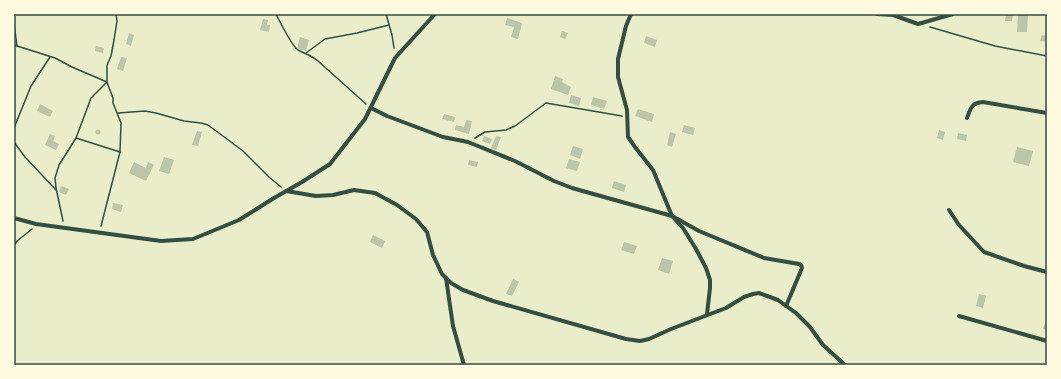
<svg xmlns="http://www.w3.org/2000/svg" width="1061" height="379" font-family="'Fira Sans',sans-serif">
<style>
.building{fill:#bcc5a7}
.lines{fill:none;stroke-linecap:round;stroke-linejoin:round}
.path{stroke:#344e41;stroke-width:1.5}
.minor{stroke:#344e41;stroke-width:4}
.neatline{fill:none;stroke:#344e41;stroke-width:1.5}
</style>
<rect width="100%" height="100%" fill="#e9edc9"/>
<g class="building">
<path d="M1006,14H1013L1012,21H1005Z"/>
<path d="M1018,14H1028L1027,32H1017Z"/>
<path d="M507,18L522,23L518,39L511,37L514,27L505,25Z"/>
<path d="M263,19L268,20L267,25H270L269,32L260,30Z"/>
<path d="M562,31L568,33L565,39L560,37Z"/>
<path d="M129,33L134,35L131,46L126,44Z"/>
<path d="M1042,35L1047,36V42L1040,41Z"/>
<path d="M646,36L657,40L655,47L644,43Z"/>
<path d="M300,37L309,40L306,51L297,48Z"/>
<path d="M96,46L104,48L103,53L95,51Z"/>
<path d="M121,57L127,58L123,71L117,69Z"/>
<path d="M555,76L563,79L562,82L571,87L568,95L551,89Z"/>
<path d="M571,95L581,98L579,106L569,103Z"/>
<path d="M593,97L607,101L604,109L591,105Z"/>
<path d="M40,104L53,111L50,117L37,111Z"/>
<path d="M638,109L654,114L652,122L635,116Z"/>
<path d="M444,114L455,117L454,122L442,119Z"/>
<path d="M466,120L472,121L469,134L455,130L456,125L464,127Z"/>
<path d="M684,125L695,128L693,135L682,132Z"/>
<circle cx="98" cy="132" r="2.5"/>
<path d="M939,130L945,132L943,140L937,138Z"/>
<path d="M197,131L202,132L198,146L192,145Z"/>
<path d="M670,132L676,134L672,147L667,145Z"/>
<path d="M958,133L967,135L966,141L957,139Z"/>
<path d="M50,134L55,136L53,141L59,144L56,150L45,145Z"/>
<path d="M484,136L492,139L490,144L482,141Z"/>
<path d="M496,136L501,137L496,150L491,148Z"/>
<path d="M573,146L583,149L580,159L570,155Z"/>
<path d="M1017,147L1033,151L1029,166L1013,162Z"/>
<path d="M164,157L174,160L169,174L159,171Z"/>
<path d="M569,159L580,162L577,171L566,168Z"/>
<path d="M469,160L478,162L477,167L468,165Z"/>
<path d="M134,162L146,168L148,162L154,165L146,181L129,173Z"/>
<path d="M614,181L626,185L624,192L612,188Z"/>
<path d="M61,186L69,189L66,195L59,192Z"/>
<path d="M113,203L123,205L121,212L112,209Z"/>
<path d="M373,235L385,241L382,248L370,242Z"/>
<path d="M624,242L637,246L634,254L621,250Z"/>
<path d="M662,258L673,261L669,274L658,270Z"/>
<path d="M513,279L519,282L512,296L506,294Z"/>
<path d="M979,294L986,296L983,308L976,306Z"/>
<path d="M1047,318V330L1043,329Z"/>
</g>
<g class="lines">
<g class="path">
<path d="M276,14C280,22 292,46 298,50C305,54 311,55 318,61L366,104"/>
<path d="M386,14L392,35L394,48"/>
<path d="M14,23L17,46"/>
<path d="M930,27L995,46L1047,56"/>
<path d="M14,45L55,58L72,67L107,82L113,98V103L121,123L120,152L101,226"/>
<path d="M306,53L325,39L357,33L389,25"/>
<path d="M118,113L145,111L156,113L184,121L201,123L208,125L243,151L269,177L281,187"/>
<path d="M14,128L31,86L50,57"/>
<path d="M76,138L120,152"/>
<path d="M475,138L485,132L506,130L515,126L546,103L622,116"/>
<path d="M14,142L25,157L56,190"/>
<path d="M63,221L56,188L55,178L59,165L76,138L91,98L107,82V65L111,56L114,40L117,21L116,14"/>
<path d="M14,246L17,241L32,229"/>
</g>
<g class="minor">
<path d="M631,14L626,26L618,59V77L627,110L628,137L635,147L653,170L672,216L683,228L696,249L706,268L710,280V288L707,314"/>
<path d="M877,14L893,15L918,24L953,14"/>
<path d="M371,108L387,116L443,137L468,142L515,161L554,181L572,188L672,216L699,231L764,258L799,264L801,265L802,268L786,306"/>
<path d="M967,118C971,108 971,103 983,102L1047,113"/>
<path d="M286,191L316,196L333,195L354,190L375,193L397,205L416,219L427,232L433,255L442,274L451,283L463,290L493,301L626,339L640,341L649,339L671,329L726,308L744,297L753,294L759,293L778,300L796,313L810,327L823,345L845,365"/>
<path d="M949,210L959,225L984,252L1024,266L1047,272"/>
<path d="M14,218L36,224L161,241L193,239L239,220L274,198L302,182L330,164L365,119L395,58L435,14"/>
<path d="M446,278L453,326L464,365"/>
<path d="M959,316L1047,341"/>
</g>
</g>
<rect width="1061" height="379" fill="none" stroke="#fefae0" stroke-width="30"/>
<rect x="15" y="15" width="1031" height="349" class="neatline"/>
</svg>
